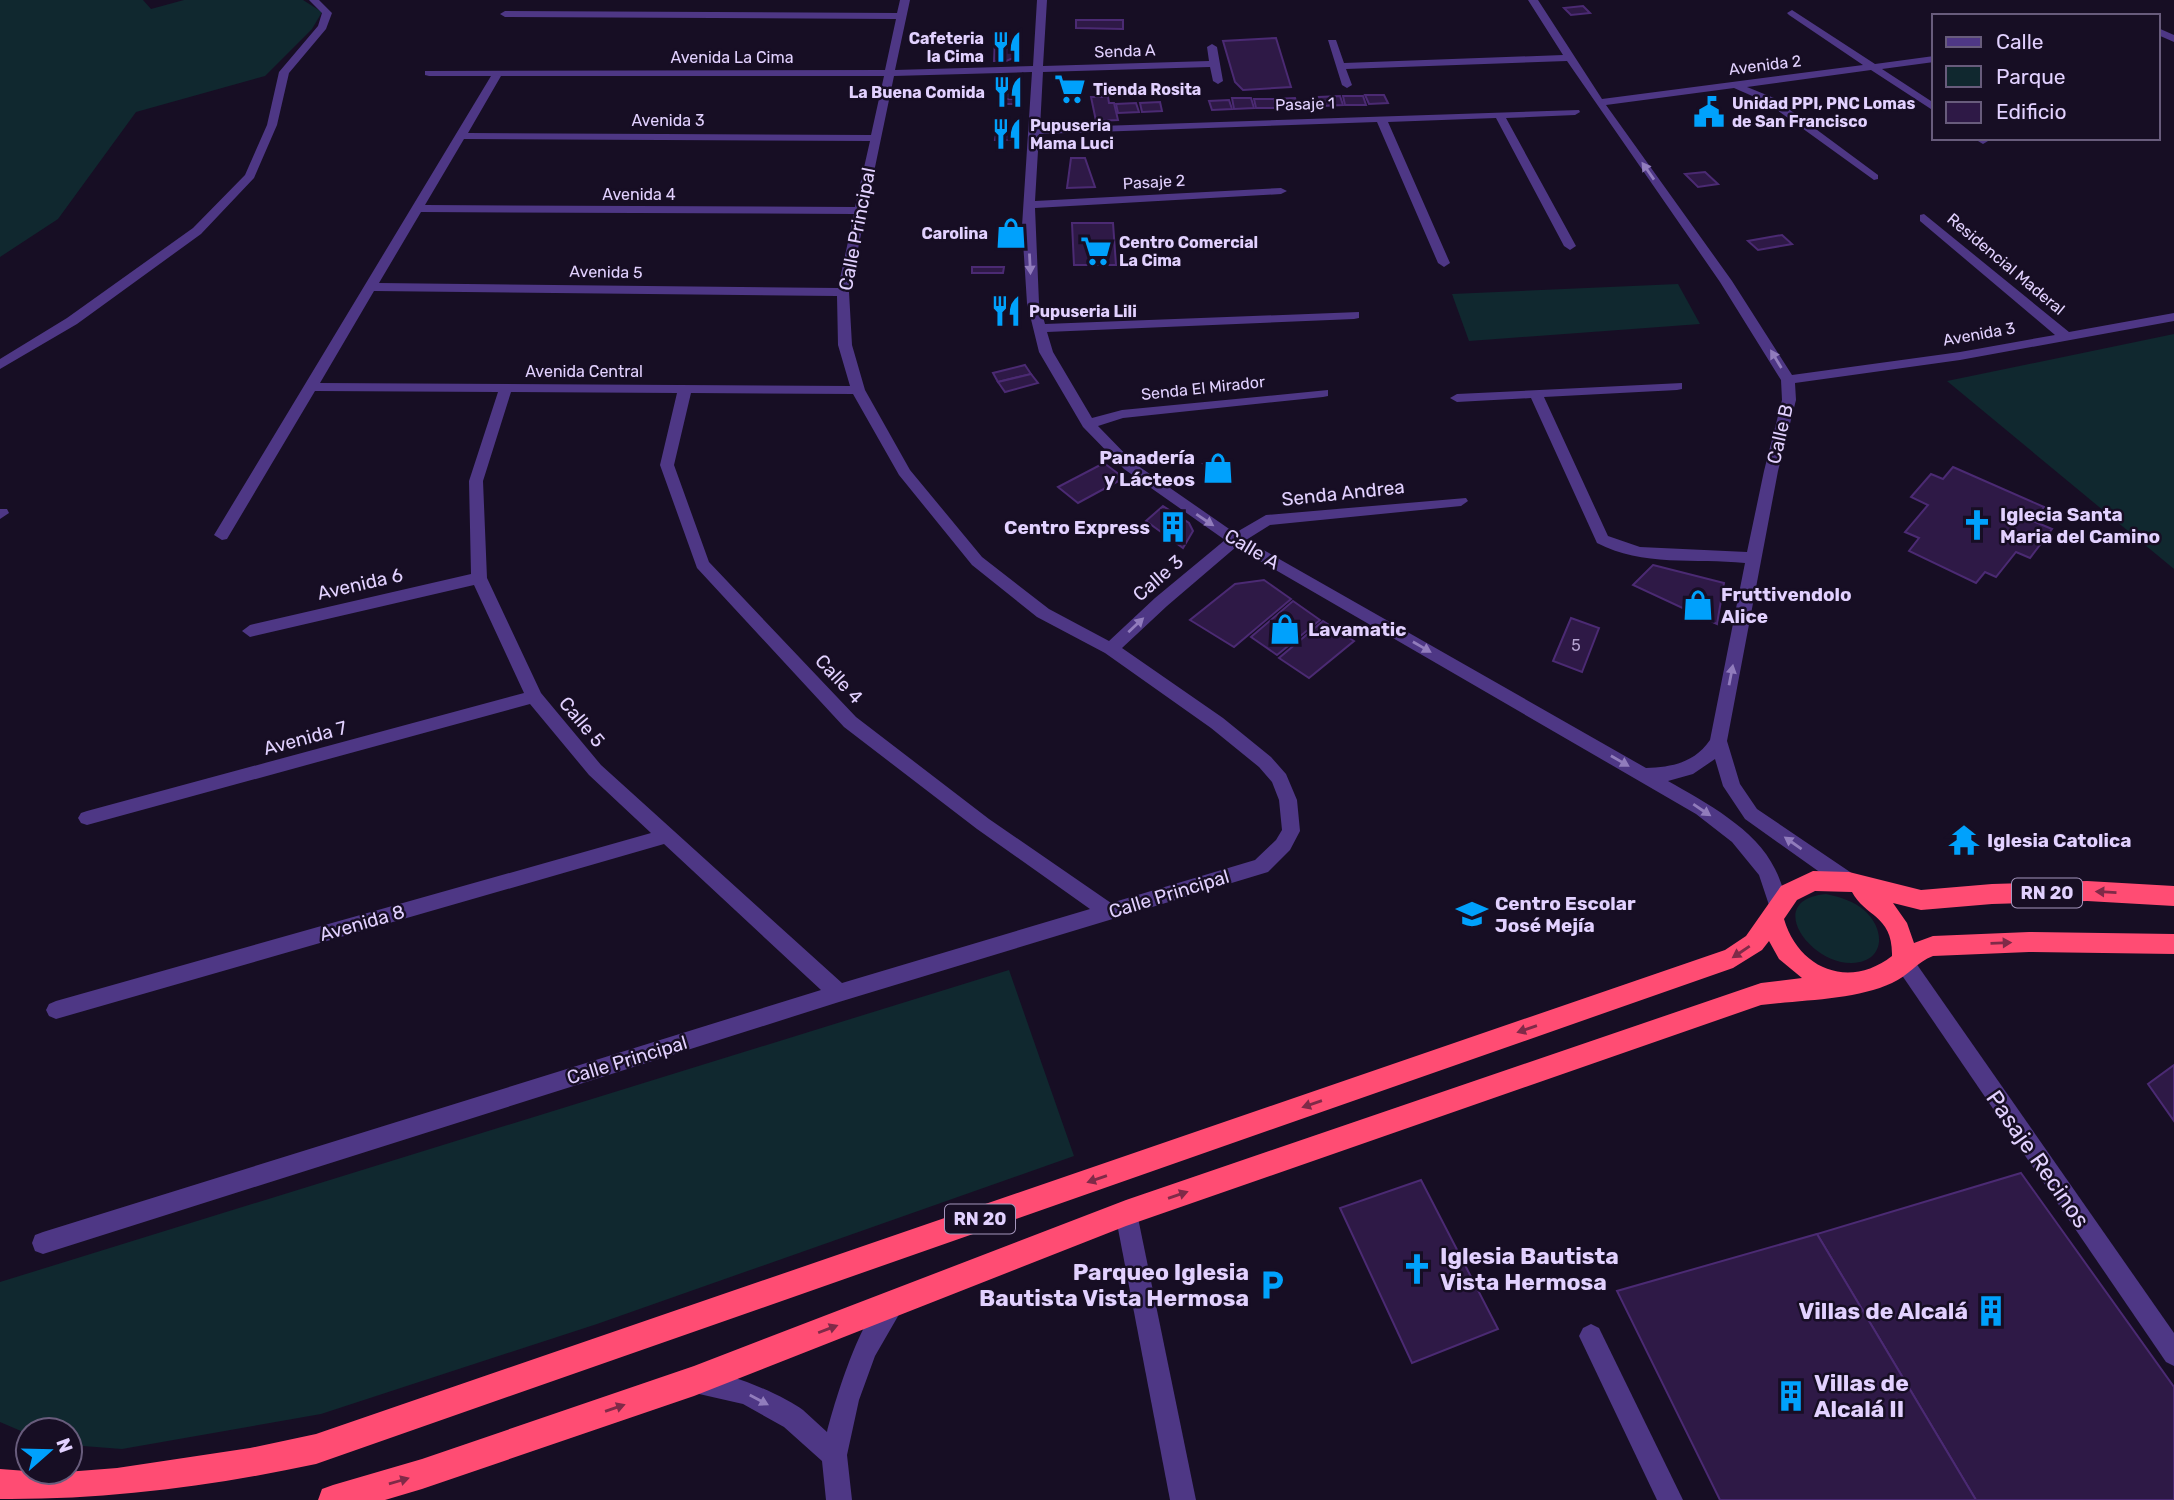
<svg xmlns="http://www.w3.org/2000/svg" width="2174" height="1500" font-family="Rubik,sans-serif">
<style>
.green{fill:#10282f}
.building{fill:#2e1946;stroke:#4b2a73;stroke-width:2}
.lines{fill:none;stroke-linecap:round;stroke-linejoin:round}
.minor{fill:#4e3785;fill-rule:evenodd}
.highway{fill:#ff4c73;fill-rule:evenodd}
.oneway{fill:#917cbc}
.oneway2{fill:#7f2a48}
.labels{text-anchor:middle;dominant-baseline:central;stroke-width:5;stroke-linejoin:round;paint-order:stroke}
.far-poi-label{font-size:16px;font-weight:bold;fill:#e2d1ff;stroke:#170e24;text-anchor:start}
.far-street-label{font-size:16px;fill:#e2d1ff;stroke:#170e24}
.number-label{font-size:16px;fill:#b5a3d1}
.shield{fill:#170e24;stroke:#a596bd;stroke-width:2}
.shield-label{font-size:18px;font-weight:bold;fill:#e2d1ff}
.street-label{font-size:19px;fill:#e2d1ff;stroke:#170e24}
.poi-label{font-size:19px;font-weight:bold;fill:#e2d1ff;stroke:#170e24;text-anchor:start}
.near-street-label{font-size:23px;fill:#e2d1ff;stroke:#170e24}
.near-poi-label{font-size:23px;font-weight:bold;fill:#e2d1ff;stroke:#170e24;text-anchor:start}
</style>
<rect width="100%" height="100%" fill="#170e24"/>
<g class="green">
<path d="M0,0H143L151,9L184,0H303L322,12L312,29L265,76L136,112L58,219L0,257Z"/>
<path d="M1678,284L1700,324L1469,341L1452,294Z"/>
<path d="M2174,334V569L1947,381Z"/>
<path d="M1826,894C1840,897 1854,901 1865,911C1886,930 1885,962 1852,963C1810,964 1763,900 1826,894Z"/>
<path d="M1009,970L1074,1156L597,1324L321,1414L122,1449L70,1445V1430H28V1434L0,1422V1282Z"/>
</g>
<g class="building">
<path d="M1583,6L1590,13L1571,15L1564,8Z"/>
<path d="M1076,20H1123V29L1076,28Z"/>
<path d="M1276,38L1291,87L1243,90L1235,82L1223,41Z"/>
<path d="M995,39L1020,40L1021,55L1006,61H994Z"/>
<path d="M999,81L1019,86L1018,99H998Z"/>
<path d="M1064,84H1077L1079,94H1065Z"/>
<path d="M1365,95H1384L1388,103L1369,104Z"/>
<path d="M1340,96L1343,105L1322,106L1319,97Z"/>
<path d="M1343,96H1363L1366,105H1345Z"/>
<path d="M1091,97H1108L1109,103H1114L1118,120L1096,121Z"/>
<path d="M1232,98H1251L1254,108L1234,109Z"/>
<path d="M1295,98L1298,107H1280L1276,99Z"/>
<rect x="998" y="99" width="20" height="5"/>
<path d="M1254,99H1274L1276,108H1256Z"/>
<path d="M1229,100L1232,109L1212,110L1209,101Z"/>
<path d="M1160,102L1162,111L1142,112L1140,103Z"/>
<path d="M1136,103L1139,112L1118,113L1116,104Z"/>
<path d="M997,128H1020L1018,140H995Z"/>
<path d="M1071,158H1085L1095,187L1067,188Z"/>
<path d="M1705,172L1718,184L1698,187L1685,174Z"/>
<path d="M1072,223H1113L1116,265H1074Z"/>
<path d="M1782,235L1792,244L1758,250L1748,241Z"/>
<path d="M972,267H1004L1003,273H972Z"/>
<path d="M1025,365L1031,374L998,382L993,373Z"/>
<path d="M1031,374L1038,383L1005,392L998,382Z"/>
<path d="M1104,463L1124,478L1078,503L1058,487Z"/>
<path d="M1226,463L1229,471L1216,472L1204,464Z"/>
<path d="M1953,467L2044,507L2033,521L2052,529L2030,558L2016,552L1996,577L1985,572L1976,583L1909,551L1919,538L1905,532L1928,505L1911,497L1931,474L1943,479Z"/>
<path d="M1163,506L1189,523L1193,531L1183,548L1146,521Z"/>
<path d="M1653,565L1724,583L1717,624L1633,585Z"/>
<path d="M1264,580L1291,599L1234,647L1190,620L1235,584Z"/>
<path d="M1293,601L1320,620L1277,655L1251,637Z"/>
<path d="M1571,618L1599,628L1582,672L1553,661Z"/>
<path d="M1323,621L1354,641L1309,678L1279,658Z"/>
<path d="M2174,1065V1121L2148,1084Z"/>
<path d="M2021,1173L2174,1387V1500H1976L1817,1234Z"/>
<path d="M1421,1180L1498,1329L1412,1363L1340,1208Z"/>
<path d="M1817,1234L1976,1500H1720L1617,1291Z"/>
</g>
<g class="lines">
<g class="minor">
<path d="M309,0H319L332,13L326,29L289,73L277,125L254,178L201,234L77,324L0,369V359L67,318L193,228L245,175L267,125L279,72L318,26L322,13Z"/>
<path d="M900,0H910L895,70L1033,66L1037,0H1047L1043,66L1209,61L1207,47L1212,44L1217,47L1223,81L1218,84L1213,81L1210,67L1043,72L1040,128L1579,110L1580,112L1575,115L1506,118L1576,246L1570,250L1564,246L1496,118L1388,122L1450,263L1444,267L1438,263L1377,122L1039,134L1035,201L1281,188L1287,191L1281,194L1035,208L1039,303L1045,324L1359,312V318L1354,319L1047,332L1053,352L1092,418L1122,410L1328,390V396L1323,397L1123,418L1098,426L1134,463L1235,533L1266,515L1466,498L1468,501L1461,506L1270,525L1246,540L1646,768C1672,767 1694,763 1710,740L1745,563C1696,558 1642,567 1597,543L1531,398L1457,402L1450,398L1457,394L1682,383V389L1677,390L1544,397L1608,536L1640,547L1747,552L1764,471L1782,400L1781,380L1720,282L1567,61L1346,69L1352,85L1347,88L1342,85L1328,40H1336L1344,63L1563,55L1528,0H1538L1602,99L1863,65L1789,15L1787,13L1792,10L1875,64L1934,56V62L1882,69L1934,103V111L1871,70L1747,87L1774,98L1878,175V179L1874,180L1766,102L1734,88L1606,105L1732,281L1792,375L1960,352L2055,335L1920,221V215L1924,214L2069,332L2174,313V321L1960,360L1795,383L1796,400L1778,471L1727,741L1740,784L1757,809L1856,876L1858,882L1856,888L1849,890L1842,888L1745,819L1723,786L1715,759L1693,774L1668,781C1705,802 1756,829 1775,869C1781,880 1784,893 1788,905L1785,911L1778,913L1771,911L1759,875L1732,842L1696,814L1236,547L1167,606L1122,648L1223,718L1271,757L1286,774L1297,800L1300,831L1290,850L1268,872L839,1002L43,1254L35,1251L32,1243L35,1235L43,1232L821,990L664,844L56,1019L49,1016L46,1010L49,1004L56,1001L651,833L589,775L530,704L87,825L81,823L78,818L81,813L87,811L524,693L474,585L250,637L242,631L250,625L471,574L469,481L498,392L315,391L227,539L222,540L214,535L491,76H429L425,75V71L885,70L896,19L505,17L500,14L505,11L897,13ZM1032,72L1022,226L1027,303L1039,352L1083,427L1124,469L1225,540L1155,598L1109,641L1049,609L982,557L910,470L865,390L852,345L849,292L894,76ZM501,76H884L871,135L468,133ZM464,139L870,141L855,207L425,205ZM421,212L854,214L838,288L379,283ZM374,291L837,296L838,345L850,386L320,383ZM511,392L677,393L660,465L697,568L844,727L977,829L1090,909L842,983L601,765L541,693L487,578L483,481ZM691,393L853,394L899,475L972,565L1037,617L1105,653L1211,728L1259,767L1272,782L1279,800L1282,830L1276,840L1255,860L1111,903L989,819L856,717L709,562L674,465Z"/>
<path d="M2158,28L2174,35V42L2158,35Z"/>
<path d="M1973,138H1986L1988,141L1983,144Z"/>
<path d="M0,509H7L9,513L0,519Z"/>
<path d="M1904,953L1911,956L2174,1333V1366L2166,1362L1897,968L1894,962L1897,956Z"/>
<path d="M1126,1202L1134,1205L1137,1213L1196,1500H1170L1115,1213L1118,1205Z"/>
<path d="M893,1292L901,1296L905,1304L875,1356L859,1400L847,1455L852,1500H826L822,1461L784,1427L743,1404L686,1391L683,1382L686,1373C712,1363 781,1394 803,1410C811,1417 819,1425 827,1432C835,1401 863,1305 893,1292Z"/>
<path d="M1591,1324L1599,1328L1683,1500H1657L1579,1336L1583,1328Z"/>
</g>
<path class="highway" d="M1813,871L1849,872L1921,890L1992,884L2087,881L2174,886V906L2087,901L1992,904L1921,910L1893,903L1907,923L1914,943L1933,936L2029,932L2174,934V954L2029,952L1933,956C1917,962 1908,976 1892,983C1856,1000 1801,1000 1761,1005L1126,1226L694,1396L422,1489L385,1500H318L322,1489L333,1485L422,1459L694,1366L1126,1200L1761,983L1802,978L1779,959L1769,941L1762,950L1733,968L316,1464C213,1486 106,1500 0,1499V1469L53,1473L117,1468L250,1448L316,1434L1725,950L1746,936L1781,886ZM1815,891L1852,892C1865,917 1893,915 1892,956C1850,989 1799,970 1784,919L1797,900Z"/>
</g>
<defs><path id="oneway-solid" d="M-6-.8H1V-3.2L6.5 0L1 3.2V.8H-6Z" transform="scale(1.75)"/></defs>
<g class="oneway">
<use href="#oneway-solid" transform="translate(1648 171) rotate(-125)"/>
<use href="#oneway-solid" transform="translate(1030 264) rotate(87)"/>
<use href="#oneway-solid" transform="translate(1776 359) rotate(-121)"/>
<use href="#oneway-solid" transform="translate(1205 520) rotate(34)"/>
<use href="#oneway-solid" transform="translate(1136 625) rotate(-43)"/>
<use href="#oneway-solid" transform="translate(1422 647) rotate(30)"/>
<use href="#oneway-solid" transform="translate(1731 675) rotate(-79)"/>
<use href="#oneway-solid" transform="translate(1620 761) rotate(30)"/>
<use href="#oneway-solid" transform="translate(1702 810) rotate(34)"/>
<use href="#oneway-solid" transform="translate(1793 843) rotate(-145)"/>
<use href="#oneway-solid" transform="translate(759 1400) rotate(28)"/>
</g>
<g class="oneway2">
<use href="#oneway-solid" transform="translate(2106 892) rotate(-177)"/>
<use href="#oneway-solid" transform="translate(2001 943) rotate(-2)"/>
<use href="#oneway-solid" transform="translate(1741 952) rotate(146)"/>
<use href="#oneway-solid" transform="translate(1527 1029) rotate(161)"/>
<use href="#oneway-solid" transform="translate(1312 1104) rotate(161)"/>
<use href="#oneway-solid" transform="translate(1097 1179) rotate(161)"/>
<use href="#oneway-solid" transform="translate(1178 1195) rotate(-19)"/>
<use href="#oneway-solid" transform="translate(828 1329) rotate(-21)"/>
<use href="#oneway-solid" transform="translate(615 1408) rotate(-19)"/>
<use href="#oneway-solid" transform="translate(399 1481) rotate(-16)"/>
</g>
<defs>
<symbol id="restaurant-bare" viewBox="-9 -9 18 18"><path d="M-5-6h1v4h1v-4h1v4h1v-4h1v5L-1.5 .5V6h-2V.5L-5-1ZM5-6V6H3V1.5H1.5Q1.5-4 5-6Z" fill="#00a1fc" stroke="#170e24" stroke-width="2.5" paint-order="stroke"/></symbol>
<symbol id="supermarket-bare" viewBox="-9 -9 18 18"><path d="M-6-5.5h2.5l.6 2H6L4.5 2H-2.5L-4.4-4H-6ZM-1.5 3.2a1.3 1.3 0 1 0 .1 0ZM3 3.2a1.3 1.3 0 1 0 .1 0Z" fill="#00a1fc" stroke="#170e24" stroke-width="2.5" paint-order="stroke"/></symbol>
<symbol id="civic-bare" viewBox="-9 -9 18 18"><path d="M-.6-6.5H3V-4.5H.6V-3L4-1V1h2V6H-6V1h2V-1L-.6-3ZM-1.2 2.5V6h2.4V2.5Z" fill="#00a1fc" stroke="#170e24" stroke-width="2.5" paint-order="stroke"/></symbol>
<symbol id="shop-bare" viewBox="-9 -9 18 18"><path d="M-5-2.5h2.3a2.7 3.5 0 0 1 5.4 0H5L5.5 6h-11ZM-1.5-2.5h3a1.5 2.3 0 0 0-3 0Z" fill="#00a1fc" stroke="#170e24" stroke-width="2.5" paint-order="stroke"/></symbol>
<symbol id="church-bare" viewBox="-9 -9 18 18"><path d="M-1.2-6h2.4v3.5h3.3v2.4h-3.3V6h-2.4V-.1h-3.3v-2.4h3.3Z" fill="#00a1fc" stroke="#170e24" stroke-width="2.5" paint-order="stroke"/></symbol>
<symbol id="building-bare" viewBox="-9 -9 18 18"><path d="M-4-6H4V6H1V3H-1V6H-4ZM-2.5-4.3h1.7v1.8h-1.7ZM.8-4.3h1.7v1.8H.8ZM-2.5-1h1.7V.8h-1.7ZM.8-1h1.7V.8H.8Z" fill="#00a1fc" stroke="#170e24" stroke-width="2.5" paint-order="stroke"/></symbol>
<symbol id="temple-bare" viewBox="-9 -9 18 18"><path d="M0-6L5-2H3V0L6.5 2.5H4V6H1.5V3h-3V6H-4V2.5H-6.5L-3 0V-2H-5Z" fill="#00a1fc" stroke="#170e24" stroke-width="2.5" paint-order="stroke"/></symbol>
<symbol id="school-bare" viewBox="-9 -9 18 18"><path d="M0-5L7-2L0 1L-7-2ZM-4 1L0 2.5L4 1V4Q0 6-4 4Z" fill="#00a1fc" stroke="#170e24" stroke-width="2.5" paint-order="stroke"/></symbol>
<symbol id="parking-bare" viewBox="-9 -9 18 18"><path d="M-3.5-5.5H1a3.5 3.5 0 0 1 0 7H-1V5.5H-3.5ZM-1-3.4V-.6H.8a1.4 1.4 0 0 0 0-2.8Z" fill="#00a1fc" stroke="#170e24" stroke-width="2.5" paint-order="stroke"/></symbol>
</defs>
<g fill-rule="evenodd">
<use href="#restaurant-bare" x="985" y="25" width="44" height="44"/>
<use href="#supermarket-bare" x="1048" y="67" width="44" height="44"/>
<use href="#restaurant-bare" x="986" y="70" width="44" height="44"/>
<use href="#civic-bare" x="1687" y="90" width="44" height="44"/>
<use href="#restaurant-bare" x="985" y="112" width="44" height="44"/>
<use href="#shop-bare" x="989" y="211" width="44" height="44"/>
<use href="#supermarket-bare" x="1074" y="229" width="44" height="44"/>
<use href="#restaurant-bare" x="984" y="289" width="44" height="44"/>
<use href="#shop-bare" x="1196" y="446" width="44" height="44"/>
<use href="#church-bare" x="1955" y="503" width="44" height="44"/>
<use href="#building-bare" x="1151" y="505" width="44" height="44"/>
<use href="#shop-bare" x="1676" y="583" width="44" height="44"/>
<use href="#shop-bare" x="1263" y="607" width="44" height="44"/>
<use href="#temple-bare" x="1942" y="818" width="44" height="44"/>
<use href="#school-bare" x="1450" y="892" width="44" height="44"/>
<use href="#church-bare" x="1395" y="1247" width="44" height="44"/>
<use href="#parking-bare" x="1250" y="1263" width="44" height="44"/>
<use href="#building-bare" x="1969" y="1289" width="44" height="44"/>
<use href="#building-bare" x="1769" y="1374" width="44" height="44"/>
</g>
<g class="labels">
<g class="far-poi-label">
<text x="984" y="38" text-anchor="end">Cafeteria<tspan x="984" dy="18">la Cima</tspan></text>
<text x="1093" y="89">Tienda Rosita</text>
<text x="985" y="92" text-anchor="end">La Buena Comida</text>
<text x="1732" y="103">Unidad PPI, PNC Lomas<tspan x="1732" dy="18">de San Francisco</tspan></text>
<text x="1030" y="125">Pupuseria<tspan x="1030" dy="18">Mama Luci</tspan></text>
<text x="988" y="233" text-anchor="end">Carolina</text>
<text x="1119" y="242">Centro Comercial<tspan x="1119" dy="18">La Cima</tspan></text>
<text x="1029" y="311">Pupuseria Lili</text>
</g>
<g class="far-street-label">
<text transform="translate(1125 51) rotate(-2)">Senda A</text>
<text x="732" y="57">Avenida La Cima</text>
<text transform="translate(1765 65) rotate(-7)">Avenida 2</text>
<text transform="translate(1305 104) rotate(-2)">Pasaje 1</text>
<text x="668" y="120">Avenida 3</text>
<text transform="translate(1154 182) rotate(-3)">Pasaje 2</text>
<text x="639" y="194">Avenida 4</text>
<text transform="translate(2006 264) rotate(40)">Residencial Maderal</text>
<text transform="translate(606 272) rotate(1)">Avenida 5</text>
<text transform="translate(1979 334) rotate(-10)">Avenida 3</text>
<text x="584" y="371">Avenida Central</text>
<text transform="translate(1203 388) rotate(-6)">Senda El Mirador</text>
</g>
<g class="number-label">
<text x="1576" y="645">5</text>
</g>
<g class="shield">
<rect x="2012" y="878.5" width="70" height="29" rx="5"/>
<rect x="945" y="1204.5" width="70" height="29" rx="5"/>
</g>
<g class="shield-label">
<text x="2047" y="893">RN 20</text>
<text x="980" y="1219">RN 20</text>
</g>
<g class="street-label">
<text transform="translate(857 229) rotate(-79)">Calle Principal</text>
<text transform="translate(1780 434) rotate(-77)">Calle B</text>
<text transform="translate(1343 493) rotate(-6)">Senda Andrea</text>
<text transform="translate(1252 549) rotate(31)">Calle A</text>
<text transform="translate(1158 578) rotate(-41)">Calle 3</text>
<text transform="translate(360 584) rotate(-13)">Avenida 6</text>
<text transform="translate(839 679) rotate(47)">Calle 4</text>
<text transform="translate(582 722) rotate(50)">Calle 5</text>
<text transform="translate(305 738) rotate(-15)">Avenida 7</text>
<text transform="translate(1169 894) rotate(-17)">Calle Principal</text>
<text transform="translate(362 923) rotate(-16)">Avenida 8</text>
<text transform="translate(627 1060) rotate(-17)">Calle Principal</text>
</g>
<g class="poi-label">
<text x="1195" y="457" text-anchor="end">Panadería<tspan x="1195" dy="22">y Lácteos</tspan></text>
<text x="2000" y="514">Iglecia Santa<tspan x="2000" dy="22">Maria del Camino</tspan></text>
<text x="1150" y="527" text-anchor="end">Centro Express</text>
<text x="1721" y="594">Fruttivendolo<tspan x="1721" dy="22">Alice</tspan></text>
<text x="1308" y="629">Lavamatic</text>
<text x="1987" y="840">Iglesia Catolica</text>
<text x="1495" y="903">Centro Escolar<tspan x="1495" dy="22">José Mejía</tspan></text>
</g>
<g class="near-street-label">
<text transform="translate(2038 1159) rotate(55)">Pasaje Recinos</text>
</g>
<g class="near-poi-label">
<text x="1440" y="1256">Iglesia Bautista<tspan x="1440" dy="26">Vista Hermosa</tspan></text>
<text x="1249" y="1272" text-anchor="end">Parqueo Iglesia<tspan x="1249" dy="26">Bautista Vista Hermosa</tspan></text>
<text x="1968" y="1311" text-anchor="end">Villas de Alcalá</text>
<text x="1814" y="1383">Villas de<tspan x="1814" dy="26">Alcalá II</tspan></text>
</g>
</g>
<rect x="1932" y="14" width="228" height="126" fill="#170e24" stroke="#685c7c" stroke-width="2"/>
<rect x="1946" y="37" width="35" height="10" fill="#4e3785" stroke="#685c7c" stroke-width="2"/>
<text x="1996" y="49" font-size="21" fill="#e2d1ff">Calle</text>
<rect x="1946" y="66" width="35" height="21" fill="#10282f" stroke="#685c7c" stroke-width="2"/>
<text x="1996" y="84" font-size="21" fill="#e2d1ff">Parque</text>
<rect x="1946" y="102" width="35" height="21" fill="#2e1946" stroke="#685c7c" stroke-width="2"/>
<text x="1996" y="119" font-size="21" fill="#e2d1ff">Edificio</text>
<g transform="translate(49 1451) rotate(70)"><circle r="33" fill="#170e24" stroke="#685c7c" stroke-width="2"/>
<path d="M0-5L12 26L0 18L-12 26Z" fill="#00a1fc"/>
<text y="-10" font-size="19" font-weight="bold" text-anchor="middle" fill="#e2d1ff">N</text>
</g>
</svg>
